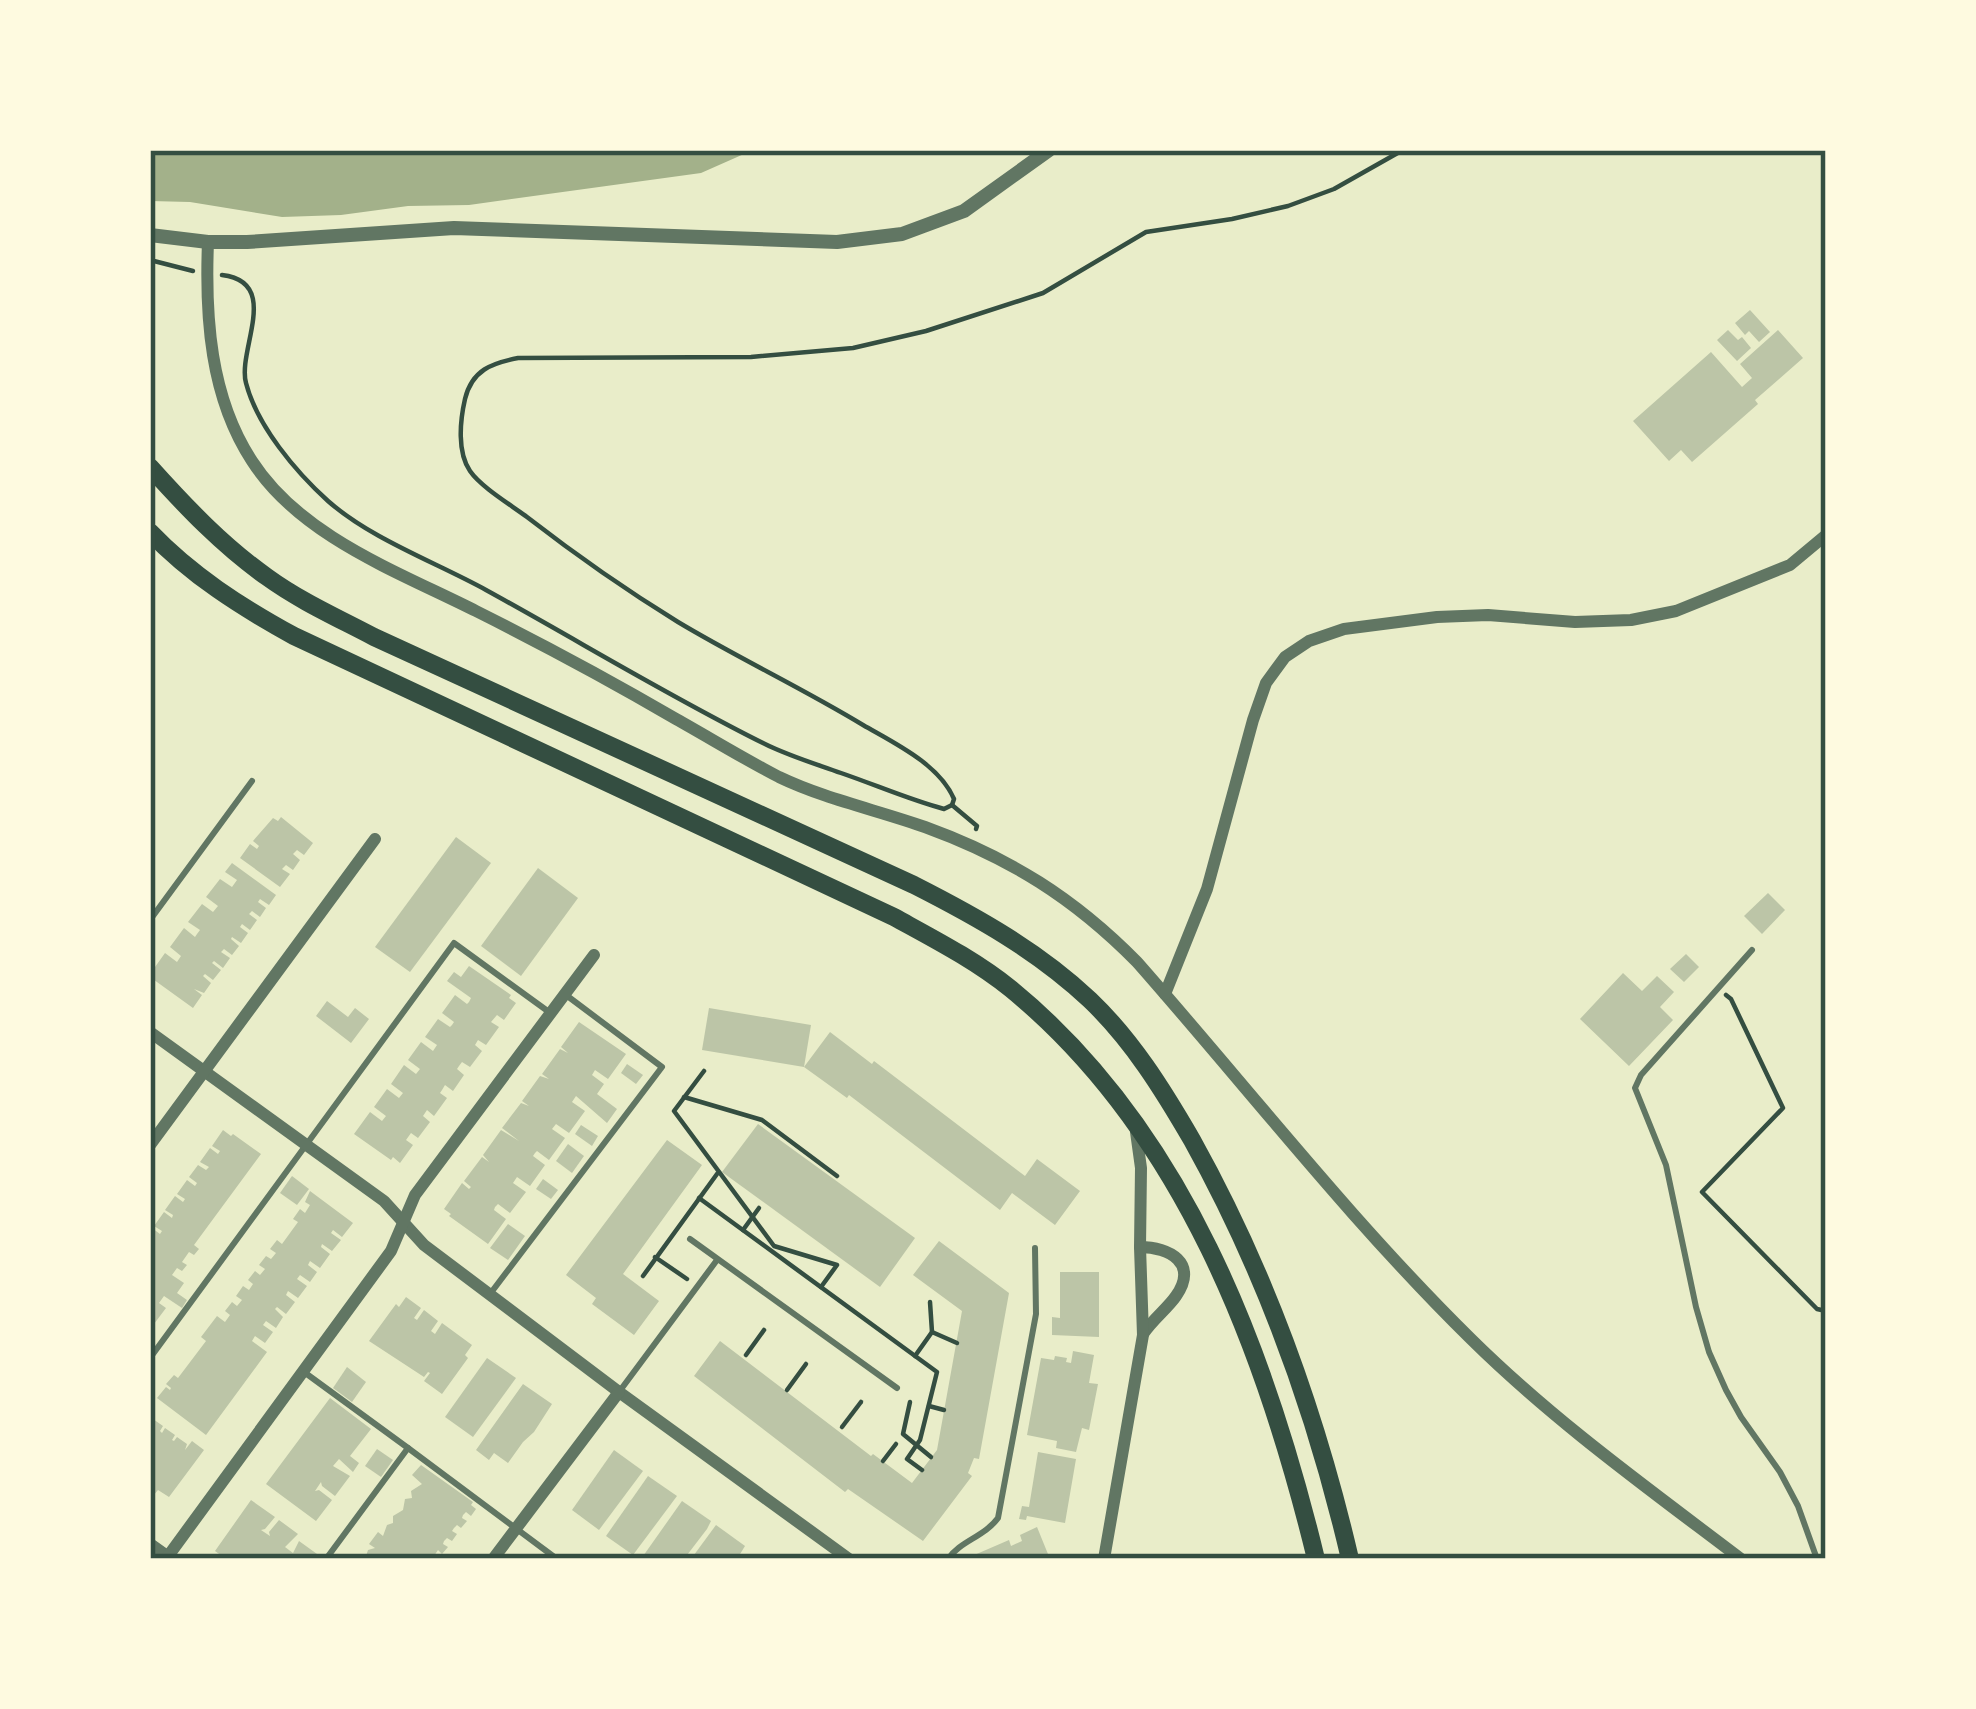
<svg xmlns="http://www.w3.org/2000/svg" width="1976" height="1709" font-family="Lato,sans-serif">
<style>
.water{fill:#a3b18a}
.building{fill:#bcc5a7}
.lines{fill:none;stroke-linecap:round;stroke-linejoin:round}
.path{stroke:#344e41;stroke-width:4.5}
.service{stroke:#617663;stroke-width:6}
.minor{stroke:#617663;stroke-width:12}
.tertiary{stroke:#617663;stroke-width:14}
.primary{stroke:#344e41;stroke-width:18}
.neatline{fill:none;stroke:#344e41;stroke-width:4.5}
</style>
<rect width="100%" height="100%" fill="#e9edc9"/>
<path class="water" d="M150,150H753L701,173L469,205L408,206L341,215L282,217L190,202L150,201Z"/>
<g class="building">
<path d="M1750,310L1770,332L1759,342L1749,331L1745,335L1735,323Z"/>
<path d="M1728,330L1738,340L1742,337L1751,348L1737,361L1717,340Z"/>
<path d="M1778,330L1803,358L1755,400L1758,404L1692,462L1681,450L1669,461L1633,421L1711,352L1742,387L1752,378L1740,364Z"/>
<path d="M281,817L313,843L304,855L297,850L293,854L300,860L293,870L286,865L282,869L290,874L280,887L240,858L250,844L257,849L259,846L253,841L273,818L278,821Z"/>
<path d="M456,837L491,863L410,972L375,947Z"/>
<path d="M232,863L276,895L269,905L260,899L258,902L266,908L260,917L252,911L249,914L257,920L250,930L242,924L240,927L248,933L241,943L232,937L231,939L239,946L232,955L224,949L221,952L230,958L223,968L214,961L212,963L221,970L213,980L205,974L203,976L211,983L204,993L194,989L202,995L193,1008L150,977V974L165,953L177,962L181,956L170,947L184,928L195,937L197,934L200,930L188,922L202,904L213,912L218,906L206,897L220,879L232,887L237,880L225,872Z"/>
<path d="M538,868L578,898L521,976L481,946Z"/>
<path d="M1768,893L1785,910L1762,934L1744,916Z"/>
<path d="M1686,954L1699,967L1684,982L1670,969Z"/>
<path d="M469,966L511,995L509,998L516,1003L504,1020L497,1015L491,1022L499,1027L486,1045L478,1040L475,1045L482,1051L470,1067L462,1062L459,1066L457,1069L464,1075L453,1091L445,1085L442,1090L440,1093L447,1098L434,1116L427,1110L423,1116L430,1122L418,1138L411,1133L406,1140L413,1145L400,1163L393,1157L391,1160L354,1134L370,1112L382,1121L386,1116L374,1107L387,1089L399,1098L403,1093L391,1084L404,1065L416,1074L420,1069L408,1060L421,1042L433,1051L437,1045L425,1037L438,1019L450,1027L452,1025L454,1022L442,1013L455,995L467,1004L469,1002L471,998L447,981L454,972L461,977Z"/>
<path d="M1623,973L1642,991L1657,976L1674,992L1660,1007L1673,1020L1629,1066L1580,1019Z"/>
<path d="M327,1001L348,1017L355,1008L369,1019L351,1043L316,1016Z"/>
<path d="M709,1008L811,1025L804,1067L702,1050Z"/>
<path d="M579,1022L626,1054L608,1079L595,1070L592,1075L604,1084L597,1094L617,1109L607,1123L576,1096L572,1102L585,1111L569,1133L556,1124L552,1129L565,1138L549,1160L537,1151L535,1153L533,1156L545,1165L530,1186L517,1177L513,1183L526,1192L510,1213L498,1204L495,1207L494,1210L506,1219L488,1244L449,1216L451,1214L444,1209L462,1183L469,1189L471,1187L464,1181L482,1157L489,1162L483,1155L501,1130L519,1141L502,1128L521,1103L529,1106L522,1101L540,1076L549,1079L542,1074L560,1049L568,1053L561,1047Z"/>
<path d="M830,1032L872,1064L874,1061L1025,1176L1037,1159L1080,1191L1055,1225L1012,1193L1000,1210L849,1095L847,1098L804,1067Z"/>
<path d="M627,1064L643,1075L636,1084L621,1073Z"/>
<path d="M758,1124L915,1238L880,1287L722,1172Z"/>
<path d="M581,1125L598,1136L592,1146L575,1134Z"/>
<path d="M223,1130L231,1136L233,1134L261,1154L194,1245L199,1249L194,1255L189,1252L182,1262L187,1265L182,1271L177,1268L172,1275L184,1283L177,1293L187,1300L182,1308L164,1296L159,1303L166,1308L154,1324L150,1321V1231L152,1228L160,1234L162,1231L154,1226L164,1212L172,1218L173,1215L165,1210L175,1196L183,1202L185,1199L177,1194L187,1180L195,1186L197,1183L189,1177L198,1165L206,1170L209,1167L200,1162L210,1148L218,1154L220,1151L212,1146Z"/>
<path d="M667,1140L702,1165L623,1274L659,1301L634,1335L592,1304L596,1298L566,1275Z"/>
<path d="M568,1144L584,1156L572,1173L556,1161Z"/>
<path d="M292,1176L309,1189L297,1205L280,1193Z"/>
<path d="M543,1179L558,1190L551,1199L536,1189Z"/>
<path d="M310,1191L353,1223L342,1237L333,1230L331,1233L341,1240L332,1251L322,1244L321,1247L330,1254L320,1268L310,1261L308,1265L317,1272L310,1282L300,1275L297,1279L307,1286L298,1298L288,1291L286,1295L295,1302L286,1314L277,1307L275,1309L283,1317L276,1328L266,1321L263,1325L273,1332L265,1343L255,1336L252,1341L267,1352L206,1435L157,1398L166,1387L170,1390L171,1388L166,1384L174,1375L178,1378L206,1341L201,1337L217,1316L225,1322L230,1315L225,1311L232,1302L237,1306L242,1300L236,1296L243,1286L249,1290L253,1284L248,1280L255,1271L260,1275L265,1269L259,1265L266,1256L271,1259L276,1253L270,1249L277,1240L282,1244L298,1222L293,1219L300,1209L305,1213L310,1205L305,1202Z"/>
<path d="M508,1224L525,1236L508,1260L490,1248Z"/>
<path d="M939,1241L1009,1293L979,1459L974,1458L968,1473L972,1476L923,1541L848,1489L845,1492L694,1376L720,1341L871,1456L873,1454L912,1483L937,1450L962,1311L913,1275Z"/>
<path d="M1060,1272H1099V1337L1052,1335V1317L1060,1318Z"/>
<path d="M406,1297L421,1308L414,1318L417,1320L424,1310L438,1321L431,1331L435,1334L442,1323L472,1345L465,1355L468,1358L442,1394L424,1381L430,1373L428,1372L424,1377L369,1341L396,1304L399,1307Z"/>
<path d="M1073,1351L1094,1355L1089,1383L1098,1384L1089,1430L1082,1428L1076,1452L1056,1448L1057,1441L1027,1435L1041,1358L1054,1360L1055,1356L1067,1358L1066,1362L1071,1363Z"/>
<path d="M487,1358L516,1378L473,1437L445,1417Z"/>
<path d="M347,1367L366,1382L352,1402L333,1388Z"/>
<path d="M523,1384L552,1404L534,1432L523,1442L508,1463L494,1453L489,1460L476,1450Z"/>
<path d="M330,1398L371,1429L350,1456L359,1463L353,1472L339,1459L333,1466L350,1476L335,1496L322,1486L321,1482L315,1491L319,1490L332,1500L316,1521L266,1484Z"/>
<path d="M153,1419L163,1426L160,1431L162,1433L165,1428L175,1435L172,1440L174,1441L177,1437L187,1444L185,1450L192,1441L204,1450L169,1497L158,1490L153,1496L150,1494V1424Z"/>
<path d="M377,1449L393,1460L381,1477L365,1466Z"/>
<path d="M614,1450L643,1471L599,1530L572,1510Z"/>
<path d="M1038,1452L1076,1459L1065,1523L1027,1516L1026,1520L1019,1519L1022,1506L1029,1507Z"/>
<path d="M421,1465L473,1502L471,1505L476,1509L471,1516L466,1512L463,1515L462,1518L467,1521L461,1528L457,1525L454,1528L452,1531L457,1534L452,1541L447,1538L444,1541L443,1544L448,1547L442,1554L438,1550L432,1559H365L368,1550L375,1548L369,1544L378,1532L383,1536L387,1525L393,1523V1516L403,1510L405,1499L412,1498L411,1491L422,1484L412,1475Z"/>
<path d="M648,1476L677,1496L633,1555L606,1536Z"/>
<path d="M251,1500L275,1517L265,1529L261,1530L270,1536L269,1532L279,1520L298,1534L285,1547L293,1553L299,1541L324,1559H226L215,1551Z"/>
<path d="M682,1501L711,1521L707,1529L684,1559H641Z"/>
<path d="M716,1525L745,1546L737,1559H691Z"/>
<path d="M1037,1527L1050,1559H965L1009,1540L1011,1546L1022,1541L1020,1535Z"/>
</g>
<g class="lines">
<g class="path">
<path d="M150,260L193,271"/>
<path d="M222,275C282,282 237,350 246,383C257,426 296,472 328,501C371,539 435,562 486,590C579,641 670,697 765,744C789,756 816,764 841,773C876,785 910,800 944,809L952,805L954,799C939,764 894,743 863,725C802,688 738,658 678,622C626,590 576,555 527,517C511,505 481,487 470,471C457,452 460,421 465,399C472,370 492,363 518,358L751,357L853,348L926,331L1043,293L1146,232L1232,219L1288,206L1334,189L1403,150"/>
<path d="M952,805L977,826L976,829"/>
<path d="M1726,995L1731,999L1783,1108L1702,1192L1817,1309L1826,1311"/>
<path d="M704,1071L674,1111L774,1246L837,1265L821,1287"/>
<path d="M684,1097L762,1120L837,1176"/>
<path d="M699,1198L937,1372L920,1440L907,1459L922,1470"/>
<path d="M743,1230L759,1208"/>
<path d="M655,1257L687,1279"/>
<path d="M643,1276L717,1174"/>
<path d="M932,1332L957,1343"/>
<path d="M746,1355L764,1330"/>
<path d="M915,1356L932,1332L930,1302"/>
<path d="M787,1390L806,1364"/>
<path d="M910,1402L903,1434L931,1457"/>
<path d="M929,1406L944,1410"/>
<path d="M842,1427L861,1402"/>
<path d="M883,1461L896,1444"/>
</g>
<g class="service">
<path d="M150,920L252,781"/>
<path d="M1752,950L1641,1075L1635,1088L1666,1165L1696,1307L1709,1352L1726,1390L1741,1417L1780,1472L1798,1506L1817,1559"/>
<path d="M690,1239L897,1388"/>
<path d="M490,1294L662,1067L566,995"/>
<path d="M150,1358L454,943L549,1012"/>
<path d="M304,1372L408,1448L326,1559"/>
<path d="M619,1392L717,1260"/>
<path d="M408,1448L557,1559"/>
<path d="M948,1559C960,1541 984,1537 998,1518L1036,1314L1035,1248"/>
</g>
<g class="minor">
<path d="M208,242C205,317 210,397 252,461C301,537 399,572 476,611C544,645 611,681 676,719C710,738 744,759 779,777C825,799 877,810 925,827C1010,858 1074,898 1137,962C1248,1088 1351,1221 1471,1339C1554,1421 1649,1489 1741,1559"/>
<path d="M1165,994L1207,889L1253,720L1266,683L1285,657L1309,641L1344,629L1437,617L1488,615L1575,622L1631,620L1676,611L1790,565L1826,535"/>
<path d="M150,1032L384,1201L424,1245L619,1392L849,1559"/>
<path d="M150,1145L375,839"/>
<path d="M1140,1247C1169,1247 1199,1263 1176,1296C1167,1309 1153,1319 1143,1334"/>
<path d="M150,1544L171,1559"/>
<path d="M166,1559L391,1251L415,1195L594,955"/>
<path d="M493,1559L619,1392"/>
<path d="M1104,1559L1143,1335L1140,1247L1141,1168L1136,1132"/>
</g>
<path class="tertiary" d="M150,235L208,242H247L454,228L837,242L902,234L964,211L1049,150"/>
<g class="primary">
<path d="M150,467C186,507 223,546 267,577C300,601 338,618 374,637L914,885C977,917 1038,951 1090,1000C1132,1040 1163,1090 1192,1140C1265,1271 1316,1413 1350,1559"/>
<path d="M150,532C191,575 241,607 294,636L894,917C934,939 975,960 1011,989C1183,1130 1265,1349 1316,1559"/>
</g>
</g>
<rect width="1976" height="1709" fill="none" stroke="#fefae0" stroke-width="306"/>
<rect x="153" y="153" width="1670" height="1403" class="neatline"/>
</svg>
